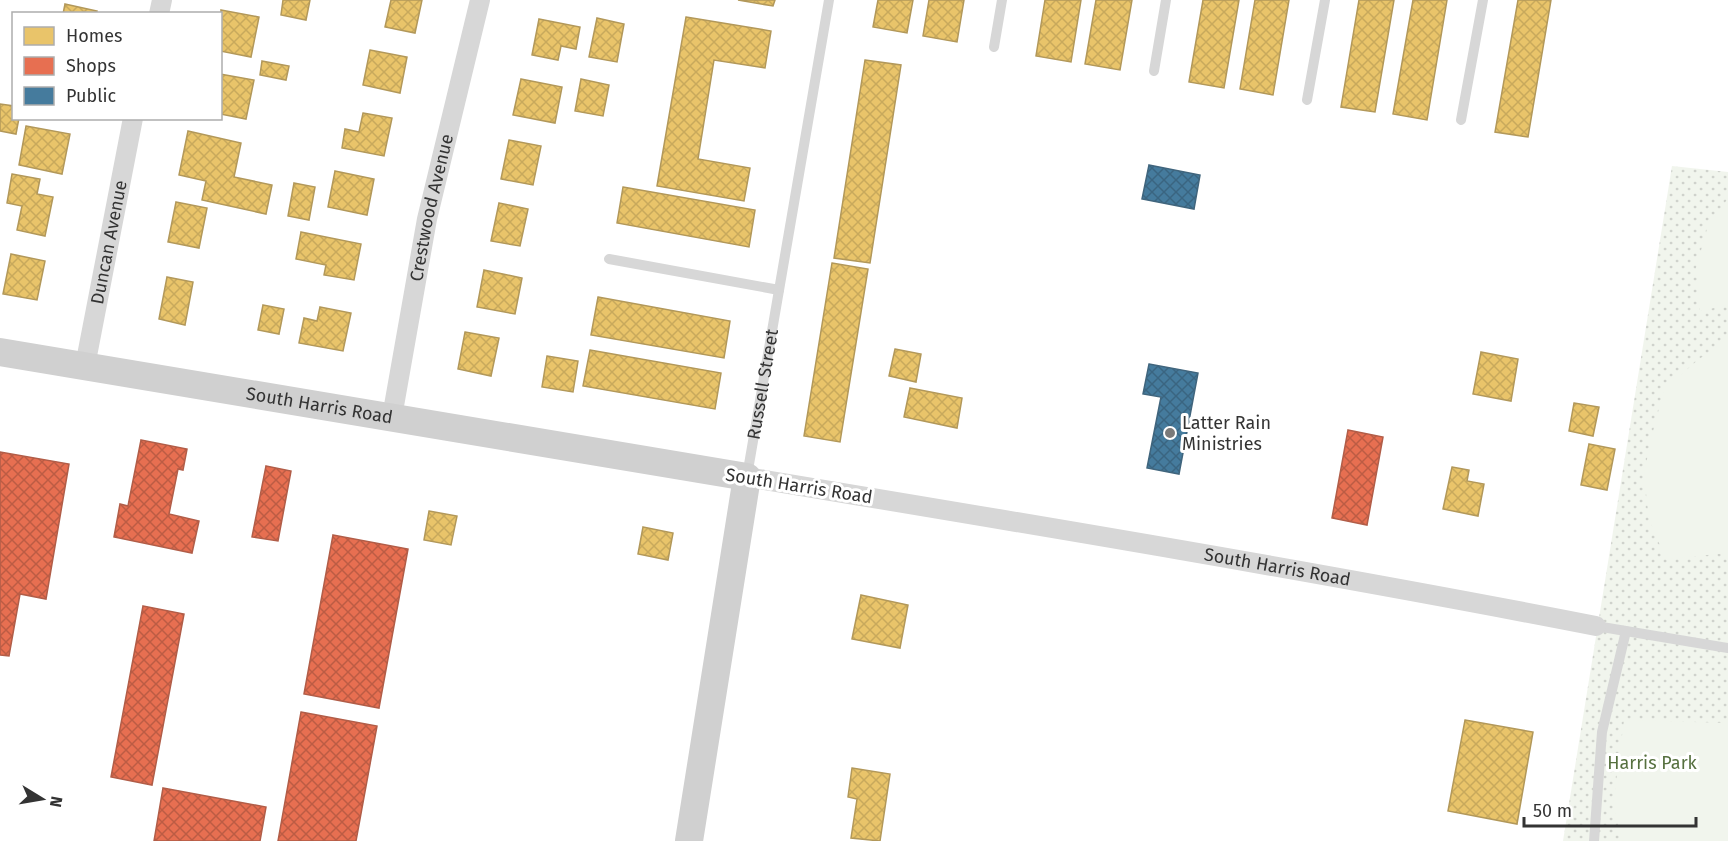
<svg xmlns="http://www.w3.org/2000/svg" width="1728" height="841" font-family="'Fira Sans',sans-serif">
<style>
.park{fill:url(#park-dots)}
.pitch{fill:#f1f5ed}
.homes{fill:url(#homes-cross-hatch);stroke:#b2985a;stroke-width:1.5}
.shops{fill:url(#shops-cross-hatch);stroke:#b15d48;stroke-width:1.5}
.public{fill:url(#public-cross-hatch);stroke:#40657d;stroke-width:1.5}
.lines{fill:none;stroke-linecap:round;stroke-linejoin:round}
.lane{stroke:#d7d7d7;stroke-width:10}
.street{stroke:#d7d7d7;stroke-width:20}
.secondary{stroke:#d0d0d0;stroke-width:28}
.poi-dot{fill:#7a7a7a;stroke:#fff;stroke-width:2}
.labels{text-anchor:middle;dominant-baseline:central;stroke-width:6;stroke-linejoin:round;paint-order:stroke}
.street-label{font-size:18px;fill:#333;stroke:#fff}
.poi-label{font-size:18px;fill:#333;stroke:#fff;text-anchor:start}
.park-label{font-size:18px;fill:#56703f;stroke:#fff}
</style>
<defs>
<pattern id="park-dots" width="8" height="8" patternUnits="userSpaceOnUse" patternTransform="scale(1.5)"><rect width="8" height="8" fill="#f1f5ed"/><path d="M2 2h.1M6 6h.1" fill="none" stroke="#cfd2cc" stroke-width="1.8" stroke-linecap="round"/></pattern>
<pattern id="homes-cross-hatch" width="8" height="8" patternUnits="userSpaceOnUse" patternTransform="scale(1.5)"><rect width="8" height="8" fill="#e9c46a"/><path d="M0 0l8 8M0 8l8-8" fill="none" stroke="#c8a95c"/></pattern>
<pattern id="shops-cross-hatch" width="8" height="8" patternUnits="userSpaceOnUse" patternTransform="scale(1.5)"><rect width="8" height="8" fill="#e76f51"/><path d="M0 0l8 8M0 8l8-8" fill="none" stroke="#bc5c44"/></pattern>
<pattern id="public-cross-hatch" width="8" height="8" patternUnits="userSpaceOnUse" patternTransform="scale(1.5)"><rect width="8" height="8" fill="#457b9d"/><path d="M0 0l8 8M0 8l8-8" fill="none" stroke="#3a6581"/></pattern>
</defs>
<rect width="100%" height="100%" fill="#fff"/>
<path class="park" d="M1672,166L1728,172V841H1563Z"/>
<g class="pitch">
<path d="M1728,198V305L1700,311L1696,268L1707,229Z"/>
<path d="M1728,340V553L1666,559L1649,520L1644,475L1650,443L1664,389L1699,359Z"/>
<path d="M1624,720L1728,723V841H1623L1613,806Z"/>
</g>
<g class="homes">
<path d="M283,0H310L306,20L281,15Z"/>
<path d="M391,0H422L415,33L385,27Z"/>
<path d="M738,0H775L773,6Z"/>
<path d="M878,0H913L907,33L873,27Z"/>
<path d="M929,0H964L957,42L923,36Z"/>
<path d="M1045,0H1081L1071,62L1036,56Z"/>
<path d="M1096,0H1132L1120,70L1085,64Z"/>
<path d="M1203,0H1239L1224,88L1189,82Z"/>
<path d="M1255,0H1289L1273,95L1240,89Z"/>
<path d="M1359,0H1394L1375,112L1341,107Z"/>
<path d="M1413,0H1447L1427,120L1393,114Z"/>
<path d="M1518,0H1551L1528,137L1495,132Z"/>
<path d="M65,4L97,11L96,14H63Z"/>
<path d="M221,10L259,17L251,57L220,51Z"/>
<path d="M686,17L771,31L765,68L714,60L698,159L750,168L744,201L657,186Z"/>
<path d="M597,18L624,24L617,62L589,57Z"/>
<path d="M539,19L580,27L576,49L561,46L558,60L532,55Z"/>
<path d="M370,50L407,57L400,93L363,85Z"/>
<path d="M865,60L901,65L870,263L834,258Z"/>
<path d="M262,61L289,66L286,80L260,75Z"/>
<path d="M220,74L254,80L246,119L220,114Z"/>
<path d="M521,79L562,87L555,123L513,115Z"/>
<path d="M581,79L609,85L603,116L575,111Z"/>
<path d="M0,104L14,106V118H19L16,134L0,131Z"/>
<path d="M363,113L392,118L384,156L342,148L345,129L359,132Z"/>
<path d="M26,126L70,134L62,174L19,165Z"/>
<path d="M188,131L241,143L234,177L272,185L266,214L202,200L206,181L179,175Z"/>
<path d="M509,140L541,146L533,185L501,179Z"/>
<path d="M335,171L374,179L367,215L328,207Z"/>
<path d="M12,174L40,179L37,194L53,197L45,236L17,230L22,206L7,203Z"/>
<path d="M294,183L315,187L309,220L288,216Z"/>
<path d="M623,187L755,210L749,247L617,223Z"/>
<path d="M176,202L207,208L199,248L168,242Z"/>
<path d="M499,203L528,209L520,246L491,241Z"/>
<path d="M301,232L361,244L354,280L324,275L326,265L296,259Z"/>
<path d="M11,254L45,261L37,300L3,294Z"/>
<path d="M832,263L868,269L840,442L804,436Z"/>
<path d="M484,270L522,278L515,314L477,307Z"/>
<path d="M167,277L193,282L185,325L159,319Z"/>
<path d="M598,297L730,321L724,358L591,335Z"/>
<path d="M263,305L284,309L279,334L258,330Z"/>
<path d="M320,307L351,313L343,351L299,343L304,318L317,321Z"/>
<path d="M465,332L499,338L491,376L458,369Z"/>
<path d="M895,349L921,354L916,382L889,376Z"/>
<path d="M590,350L721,373L715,409L583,386Z"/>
<path d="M1481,352L1518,359L1511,401L1473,394Z"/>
<path d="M547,356L578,361L573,392L542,387Z"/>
<path d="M910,388L962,398L957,428L904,417Z"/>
<path d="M1574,403L1599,407L1593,436L1569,431Z"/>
<path d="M1589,444L1615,449L1607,490L1581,485Z"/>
<path d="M1452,467L1469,470L1467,481L1484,484L1478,516L1443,509Z"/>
<path d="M429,511L457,516L451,545L424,540Z"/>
<path d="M643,527L673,533L668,560L638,554Z"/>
<path d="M861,595L908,605L900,648L852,639Z"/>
<path d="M1465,720L1533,732L1517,824L1448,811Z"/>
<path d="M852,768L890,774L880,841L851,838L857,799L848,797Z"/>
</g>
<g class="shops">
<path d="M1348,430L1383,437L1367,525L1332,518Z"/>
<path d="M141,440L187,449L183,470L178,469L169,514L199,521L192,553L114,537L120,504L128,506Z"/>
<path d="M0,452L69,464L46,599L20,594L9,656L0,655Z"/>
<path d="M266,466L291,471L278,541L252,537Z"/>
<path d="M333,535L408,549L379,708L304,694Z"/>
<path d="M143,606L184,614L152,785L111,777Z"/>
<path d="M301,712L377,726L356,841H278Z"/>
<path d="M163,788L266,807L260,841H154Z"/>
</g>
<g class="public">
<path d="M1149,165L1200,175L1194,209L1142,199Z"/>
<path d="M1149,364L1198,373L1179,474L1147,468L1161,397L1143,394Z"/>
</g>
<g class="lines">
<g class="lane">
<path d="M994,47L1002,0"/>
<path d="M1154,71L1166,0"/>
<path d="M1307,100L1325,0"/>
<path d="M1461,120L1483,0"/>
<path d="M609,259L779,290"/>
<path id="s1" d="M747,476L829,0"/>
<path d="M1596,626L1728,648"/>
<path d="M1594,841L1602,732L1626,631"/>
</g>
<g class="street">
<path d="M159,14L162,0"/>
<path id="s2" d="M85,366L133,118"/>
<path id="s3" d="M392,417L427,219L480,0"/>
<path id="s4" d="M747,477C1030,524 1314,571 1596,626"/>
</g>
<path class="secondary" id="s5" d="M0,352L747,477L689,841"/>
</g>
<circle class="poi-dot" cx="1170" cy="433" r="6"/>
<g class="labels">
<g class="street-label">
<text stroke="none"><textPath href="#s3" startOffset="213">Crestwood Avenue</textPath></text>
<text stroke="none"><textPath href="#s2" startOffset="126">Duncan Avenue</textPath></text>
<text stroke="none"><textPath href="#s1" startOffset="93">Russell Street</textPath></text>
<text stroke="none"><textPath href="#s5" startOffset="324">South Harris Road</textPath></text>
<text transform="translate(799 486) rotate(9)">South Harris Road</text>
<text stroke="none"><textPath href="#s4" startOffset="538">South Harris Road</textPath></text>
</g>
<g class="poi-label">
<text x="1182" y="423">Latter Rain<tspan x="1182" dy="21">Ministries</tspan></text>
</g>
<g class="park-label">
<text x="1652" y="763">Harris Park</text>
</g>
</g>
<rect x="12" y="12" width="210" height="108" fill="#ffffff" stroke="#adadad" stroke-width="1.5"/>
<rect x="24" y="27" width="30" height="18" fill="#e9c46a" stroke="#adadad" stroke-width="1.5"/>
<text x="66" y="42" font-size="18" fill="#333333">Homes</text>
<rect x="24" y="57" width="30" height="18" fill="#e76f51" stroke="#adadad" stroke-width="1.5"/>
<text x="66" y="72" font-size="18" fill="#333333">Shops</text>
<rect x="24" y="87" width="30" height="18" fill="#457b9d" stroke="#adadad" stroke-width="1.5"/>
<text x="66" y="102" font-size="18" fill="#333333">Public</text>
<g transform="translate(42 799) rotate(101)" stroke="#ffffff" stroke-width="4.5" paint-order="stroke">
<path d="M0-4.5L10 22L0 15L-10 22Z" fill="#333333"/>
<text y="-9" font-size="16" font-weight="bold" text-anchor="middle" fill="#333333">N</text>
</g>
<path d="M1524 817v9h172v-9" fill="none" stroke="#333333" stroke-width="3"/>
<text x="1533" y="817" font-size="18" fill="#333333" stroke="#ffffff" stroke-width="4.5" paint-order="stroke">50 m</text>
</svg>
